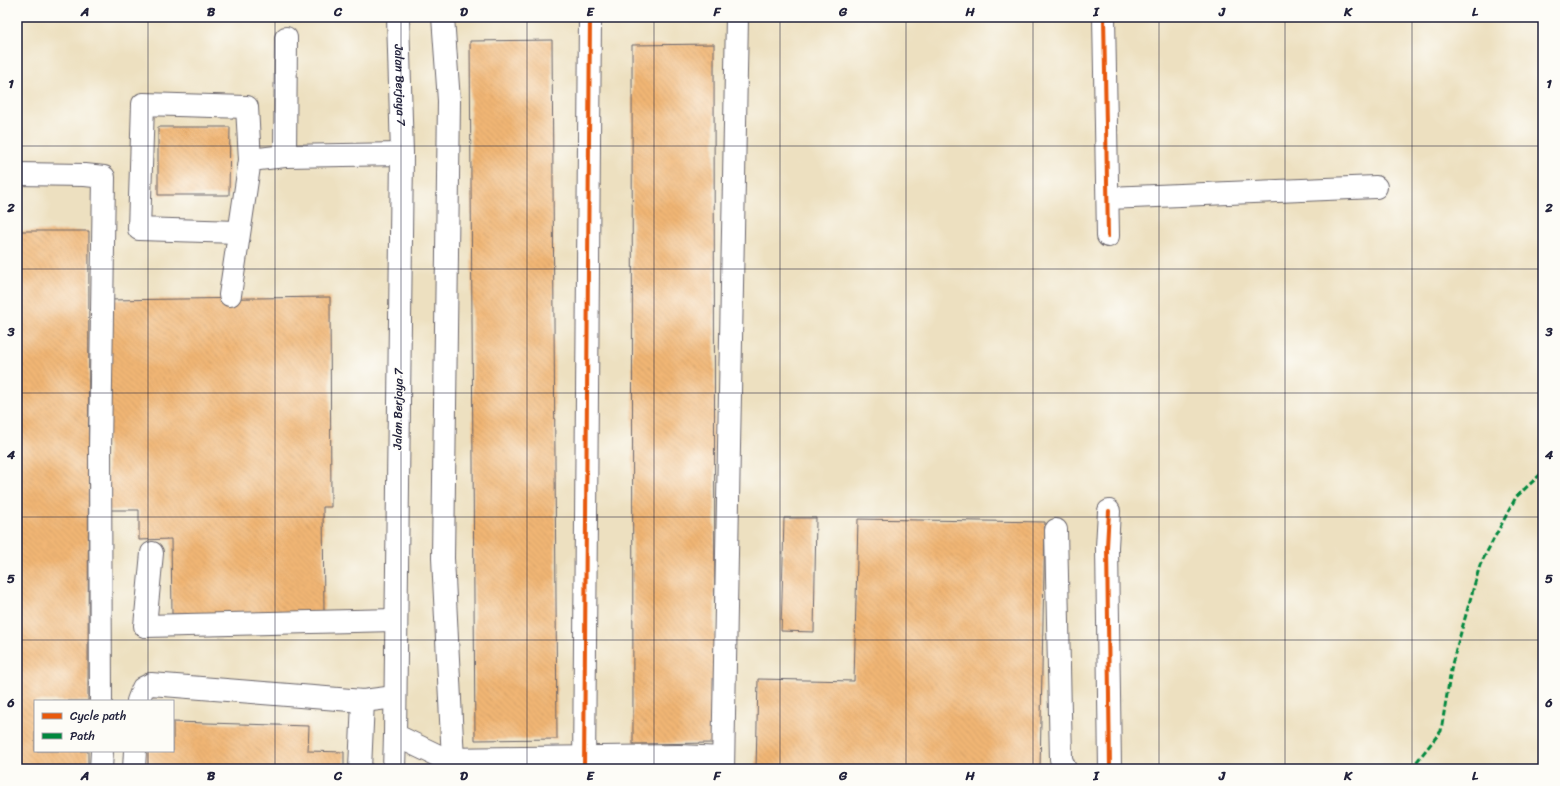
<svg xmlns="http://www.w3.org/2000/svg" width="1560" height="786" font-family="Sriracha,sans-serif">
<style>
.building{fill:url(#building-back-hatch)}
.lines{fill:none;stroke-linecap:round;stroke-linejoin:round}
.minor-casing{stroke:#69646a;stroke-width:24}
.minor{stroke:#fff;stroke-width:22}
.quiet{stroke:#00873e;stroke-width:3;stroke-dasharray:6 3;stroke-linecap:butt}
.cycleway-casing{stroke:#fdfcf7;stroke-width:6}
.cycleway{stroke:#e8590c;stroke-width:4}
.grid{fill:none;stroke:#22223b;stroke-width:1;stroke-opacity:0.55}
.labels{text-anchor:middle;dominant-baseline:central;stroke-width:3;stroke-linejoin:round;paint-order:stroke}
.street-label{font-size:12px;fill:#22223b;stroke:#fdfcf7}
.neatline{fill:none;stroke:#22223b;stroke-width:1.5}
.grid-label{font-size:13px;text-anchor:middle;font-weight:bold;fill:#22223b}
</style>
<defs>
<pattern id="building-back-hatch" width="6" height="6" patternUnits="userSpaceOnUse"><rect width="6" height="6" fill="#f1b674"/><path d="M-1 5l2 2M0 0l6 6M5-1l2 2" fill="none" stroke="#ce9c65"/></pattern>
</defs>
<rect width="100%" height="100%" fill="#fdfcf7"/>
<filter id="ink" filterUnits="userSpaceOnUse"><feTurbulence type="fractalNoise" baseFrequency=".025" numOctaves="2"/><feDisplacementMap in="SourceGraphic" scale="8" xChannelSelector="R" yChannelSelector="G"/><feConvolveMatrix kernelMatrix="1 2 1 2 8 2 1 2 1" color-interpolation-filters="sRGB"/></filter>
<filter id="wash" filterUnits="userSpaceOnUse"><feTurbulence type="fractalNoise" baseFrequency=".012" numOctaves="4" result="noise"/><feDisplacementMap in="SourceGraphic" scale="16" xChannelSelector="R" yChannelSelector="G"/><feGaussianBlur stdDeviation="0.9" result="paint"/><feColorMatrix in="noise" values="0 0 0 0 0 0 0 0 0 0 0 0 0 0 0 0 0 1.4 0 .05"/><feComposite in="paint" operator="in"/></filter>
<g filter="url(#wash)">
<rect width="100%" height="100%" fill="#ede0c0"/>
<g id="blocks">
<g class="building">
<path d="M552,40L557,739L475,740L470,41Z"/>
<path d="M714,44L715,743L633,744L632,45Z"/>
<path d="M158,127H230L229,195H158Z"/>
<path d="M17,231H89L88,701H35V751H88V769H17Z"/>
<path d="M330,297L331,507H323L324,612L172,614L171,539L139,540V510H108L107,300Z"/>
<path d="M784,518H816L814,632L781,631Z"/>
<path d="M858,519L1045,522L1040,769H756L758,679L854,681Z"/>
<path d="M173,722L309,726L308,751L344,752V769H139L140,751H173Z"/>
</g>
</g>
</g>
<g filter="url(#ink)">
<use href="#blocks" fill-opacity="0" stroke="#69646a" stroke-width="1"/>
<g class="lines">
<defs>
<g id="minor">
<path id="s1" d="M398,17L402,154L395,735L445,759L444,769"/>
<path d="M443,17L449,101L443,558L453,760"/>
<path d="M1104,17L1108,236"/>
<path d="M286,38L285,156L402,154"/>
<path d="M17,174L85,175L104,177L100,450L101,701"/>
<path d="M1108,198L1376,187"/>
<path d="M238,232L139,229L143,104L247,107L250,160"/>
<path d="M230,295L250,160L285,156"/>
<path d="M1109,511L1107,547L1110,769"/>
<path d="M1056,530L1061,759L1065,769"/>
<path d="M152,553L145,626L395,620"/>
<path d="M138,701L143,688L151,684L363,701L395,697"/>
<path d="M445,759L679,756L723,758"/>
<path d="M101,769L102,751"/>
<path d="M134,769L135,751"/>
<path d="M360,769L363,701"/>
<path d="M394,769L395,735"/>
<path d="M584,769L590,17"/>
<path d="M723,769L737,17"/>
</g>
</defs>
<use href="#minor" class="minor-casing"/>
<use href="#minor" class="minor"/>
<path class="quiet" d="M1411,769L1441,731L1452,664L1480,565L1516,497L1543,472"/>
<defs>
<g id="cycleway">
<path d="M1104,17L1108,236"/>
<path d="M1109,511L1107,547L1110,769"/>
<path d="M584,769L590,17"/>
</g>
</defs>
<use href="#cycleway" class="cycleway-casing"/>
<use href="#cycleway" class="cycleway"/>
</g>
</g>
<path class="grid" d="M148,17V701M275,17V769M401,17V769M527,17V769M654,17V769M780,17V769M906,17V769M1033,17V769M1159,17V769M1285,17V769M1412,17V769M17,146H1543M17,269H1543M17,393H1543M17,517H1543M17,640H1543M148,751V769"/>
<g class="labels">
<g class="street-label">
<text stroke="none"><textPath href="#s1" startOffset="68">Jalan Berjaya 7</textPath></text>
<text transform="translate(398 409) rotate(-89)">Jalan Berjaya 7</text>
</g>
</g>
<rect width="1560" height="786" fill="none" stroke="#fdfcf7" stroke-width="44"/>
<rect x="34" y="700" width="140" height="52" fill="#fdfcf7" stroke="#a5a5ac"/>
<rect x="42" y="713" width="20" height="6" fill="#e8590c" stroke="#a5a5ac"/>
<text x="70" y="720" font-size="12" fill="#22223b">Cycle path</text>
<rect x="42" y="733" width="20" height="6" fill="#00873e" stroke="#a5a5ac"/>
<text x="70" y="740" font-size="12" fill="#22223b">Path</text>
<rect x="22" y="22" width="1516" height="742" class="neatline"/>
<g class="grid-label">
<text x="85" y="16">A</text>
<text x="211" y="16">B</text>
<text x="338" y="16">C</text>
<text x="464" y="16">D</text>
<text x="590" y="16">E</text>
<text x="717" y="16">F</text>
<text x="843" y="16">G</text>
<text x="970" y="16">H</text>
<text x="1096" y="16">I</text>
<text x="1222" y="16">J</text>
<text x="1348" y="16">K</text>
<text x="1475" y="16">L</text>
<text x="11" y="88">1</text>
<text x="1549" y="88">1</text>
<text x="11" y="212">2</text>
<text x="1549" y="212">2</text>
<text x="11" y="336">3</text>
<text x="1549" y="336">3</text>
<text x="11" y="459">4</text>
<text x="1549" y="459">4</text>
<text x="11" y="583">5</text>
<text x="1549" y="583">5</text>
<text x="11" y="707">6</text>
<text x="1549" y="707">6</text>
<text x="85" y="780">A</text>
<text x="211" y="780">B</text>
<text x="338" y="780">C</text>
<text x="464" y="780">D</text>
<text x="590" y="780">E</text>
<text x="717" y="780">F</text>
<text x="843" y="780">G</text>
<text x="970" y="780">H</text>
<text x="1096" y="780">I</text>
<text x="1222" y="780">J</text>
<text x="1348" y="780">K</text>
<text x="1475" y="780">L</text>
</g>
</svg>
